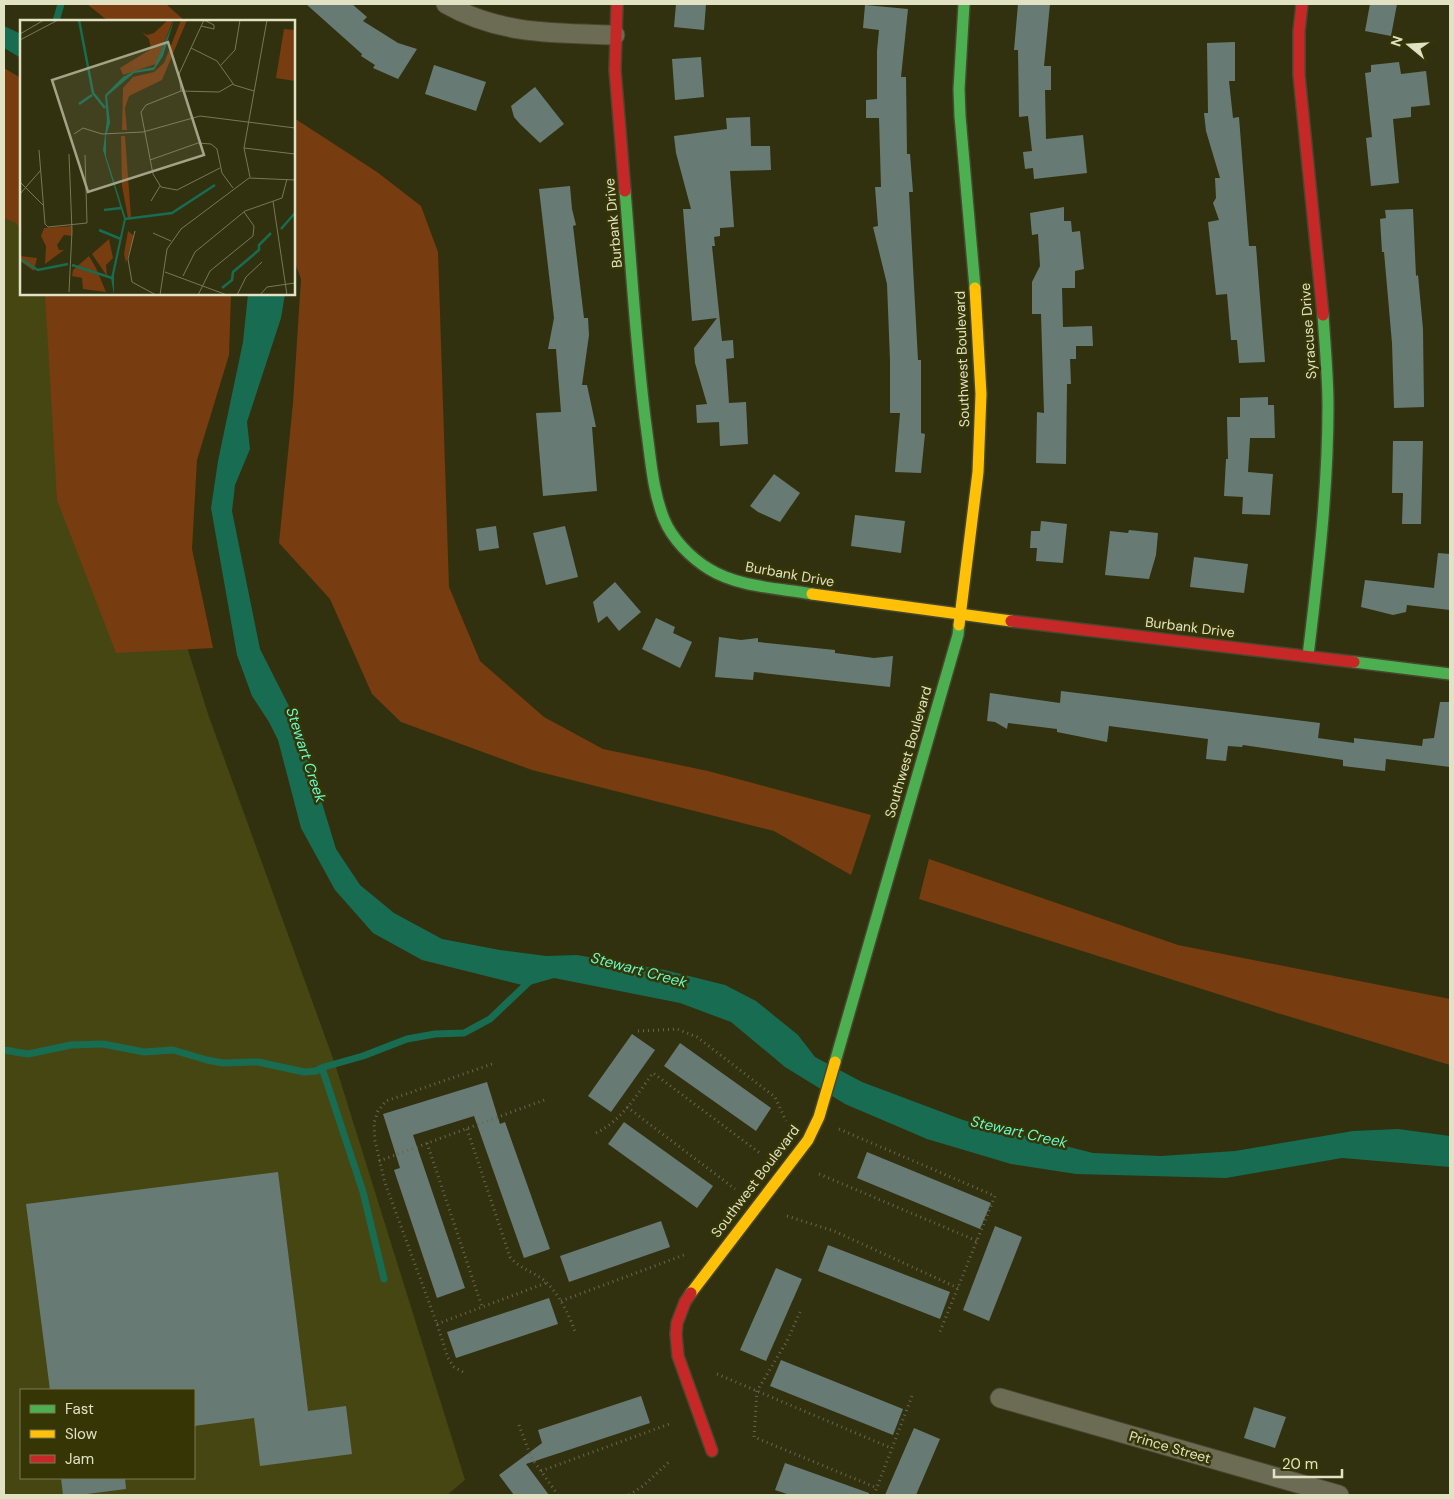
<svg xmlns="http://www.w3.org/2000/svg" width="1454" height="1499" font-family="'DM Sans',sans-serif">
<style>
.built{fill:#464613;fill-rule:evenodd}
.green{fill:#773c0f}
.water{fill:#186c51}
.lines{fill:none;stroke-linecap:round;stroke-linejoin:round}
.stream{stroke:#186c51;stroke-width:7}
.building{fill:#677b74}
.street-casing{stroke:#474730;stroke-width:21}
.fast-casing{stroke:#474730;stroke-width:14}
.slow-casing{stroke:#474730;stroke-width:14}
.jam-casing{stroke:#474730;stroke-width:14}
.path{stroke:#676750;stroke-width:3;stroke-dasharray:1 4;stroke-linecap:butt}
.street{stroke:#6b6c53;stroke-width:19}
.fast{stroke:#4caf50;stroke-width:11}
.slow{stroke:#ffc107;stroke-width:11}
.jam{stroke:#c62828;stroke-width:11}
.labels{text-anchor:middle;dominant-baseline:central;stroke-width:5;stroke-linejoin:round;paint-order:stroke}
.street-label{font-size:14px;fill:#e1e2c4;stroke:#353506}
.water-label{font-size:15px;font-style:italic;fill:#65facc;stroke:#353506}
.inset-river{fill:none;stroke:#186c51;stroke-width:2.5}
.inset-road{fill:none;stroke:#777857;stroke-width:1}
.view{fill:#a3a485;fill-opacity:0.15;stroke:#a3a485;stroke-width:2.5}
.inset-edge{fill:none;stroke:#e1e2c4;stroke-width:2.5}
</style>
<rect width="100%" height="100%" fill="#31310f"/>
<path class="built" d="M4,131L21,141V294H77L208,714L335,1064L465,1480L447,1495H4ZM21,1390H194V1478H21Z"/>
<g class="green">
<path d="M87,4H166L185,21H108Z"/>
<path d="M4,68L21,78V229L16,223L4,218Z"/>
<path d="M294,118L377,172L421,206L438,252L449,587L480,661L544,717L603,749L708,771L871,815L851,875L774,831L532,770L401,722L372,694L330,599L279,543L293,403L301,279L294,260Z"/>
<path d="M45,294H231L229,355L197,460L192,549L213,648L116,653L57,500Z"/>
<path d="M929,859L1178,945L1450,999V1065L1274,1012L919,899Z"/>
</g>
<g class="water">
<path d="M4,26L21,34V58L4,48Z"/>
<path d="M248,294H285L281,318L247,422L250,449L235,485L232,511L260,649L298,724L336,849L360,885L394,913L442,939L500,950L546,956L577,955L665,970L725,985L756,1001L798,1035L815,1057L862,1082L963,1120L1093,1153L1161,1156L1235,1151L1353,1131L1398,1129L1450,1136V1167L1342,1158L1226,1178L1076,1174L1011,1164L927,1139L845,1104L785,1067L731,1022L680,1003L554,978L526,986L422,960L373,933L335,890L301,828L278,740L269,722L252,696L237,655L211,508L218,461L243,342Z"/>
</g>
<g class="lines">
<g class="stream">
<path d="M56,21L61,4"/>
<path d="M4,1050L28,1054L71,1045L103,1044L144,1052L173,1050L207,1060L223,1063L258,1062L304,1072L316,1071L324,1067L363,1056L407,1039L435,1034L464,1033L490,1019L532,979"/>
<path d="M322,1068L363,1192L384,1279"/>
</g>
</g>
<g class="building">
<path d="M306,4H352L367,17L363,21L398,43L417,49L398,79L373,68L375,65L361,56L362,54Z"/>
<path d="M676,4H706L704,30L674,27Z"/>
<path d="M1018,4H1050L1044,66H1051V90H1045L1046,139L1083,135L1087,173L1034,179L1033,168L1025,169L1023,152L1032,151L1028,116L1019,117L1018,50H1014Z"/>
<path d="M1370,4H1397L1391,36L1365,31Z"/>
<path d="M865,5L908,9L901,77H906L907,154H910L913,192H909L918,360H921V433L925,434L921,473L895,472L900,413H890V360L887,284L873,227L878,226L875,187H881L879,118H866V100L877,99V51L879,30L863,28Z"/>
<path d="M1235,42V81H1229L1233,118L1239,117L1249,246H1256L1265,362L1239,363L1237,340H1231L1227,294L1216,295L1208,222L1219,220L1213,203L1216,198L1215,178H1220L1206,131L1204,113H1208L1207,43Z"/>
<path d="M701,57L704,97L675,100L672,59Z"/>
<path d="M1399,62L1401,74L1426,71L1430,105L1411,107V117L1393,119L1399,183L1371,186L1366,138L1372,137L1365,73L1371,72V65Z"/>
<path d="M434,65L486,82L476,111L425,94Z"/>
<path d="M535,87L564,124L540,143L520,124L514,117L511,106Z"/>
<path d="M750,117L751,146H770L771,170L730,171L734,227L720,228V236L714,237L715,246H712L722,341L733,340L734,358L726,359L729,403L746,402L748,444L720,446L719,422L697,423L696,405L707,404L695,363L694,348L717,318L692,321L683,209H691L676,153L674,136L727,129L726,118Z"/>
<path d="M570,186L572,209L576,225L573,226L584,318H588L589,335L582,385H587L596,427H592L597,491L543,496L536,413L561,412L556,349H548L554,318L539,189Z"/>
<path d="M1064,207V221H1071L1072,232L1080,231L1084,269L1075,271V288H1062L1063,327L1092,326L1093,346H1076V359H1070L1071,384H1067L1066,464L1036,463L1037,412L1044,413L1041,314H1032V282L1040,266L1038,234L1032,235L1030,213Z"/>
<path d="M1413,209L1416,276L1418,275L1423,329L1424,407L1394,408L1392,343L1384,252H1382L1380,219L1386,218L1385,210Z"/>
<path d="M1268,397V405H1274L1275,438H1250L1248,472L1273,474L1270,515L1242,514L1243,497L1224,496L1226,459H1228L1227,417H1240V398Z"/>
<path d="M1393,441H1423L1421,524H1402L1403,493H1392Z"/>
<path d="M774,474L800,493L780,522L758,512L750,506Z"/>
<path d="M855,515L905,521L901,553L851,546Z"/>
<path d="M1041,521L1067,524L1063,563L1036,561L1037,548H1030L1031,531H1040Z"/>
<path d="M496,526L499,548L479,551L476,529Z"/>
<path d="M565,526L578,577L546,585L533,533Z"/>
<path d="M1129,530L1158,533L1156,555L1149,579L1105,575L1110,531L1128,533Z"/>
<path d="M1438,553L1450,554V610L1407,605L1406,612L1393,615L1361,607L1365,580L1434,588Z"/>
<path d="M1194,557L1248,564L1244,593L1190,587Z"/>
<path d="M615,582L641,612L619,631L607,616L598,623L593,602Z"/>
<path d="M656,618L675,627L673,633L692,642L680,668L642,649Z"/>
<path d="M719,637L741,640L758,638V642L835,650V653L874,658L893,656L890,687L754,672L753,680L715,677Z"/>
<path d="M1061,691L1320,723L1318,738L1354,743V738L1422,746L1423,739L1434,738L1440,702H1450V767L1386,759L1385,771L1343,766V760L1243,745L1242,747L1228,746L1226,761L1206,759L1208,739L1109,726L1107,742L1057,732V729L1008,723L1007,729L995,722L987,721L990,693L1060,703Z"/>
<path d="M632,1034L655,1050L611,1112L588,1096Z"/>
<path d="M680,1043L771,1108L756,1131L664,1066Z"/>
<path d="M487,1082L500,1124L505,1122L550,1249L524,1258L474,1116L413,1135L465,1288L437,1298L394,1170L400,1168L383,1114Z"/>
<path d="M624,1122L713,1186L697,1208L608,1144Z"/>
<path d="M867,1152L991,1203L980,1229L857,1178Z"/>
<path d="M278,1172L308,1411L346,1406L352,1454L260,1466L254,1418L194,1426V1390H50L26,1204Z"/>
<path d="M661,1221L670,1247L569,1282L560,1256Z"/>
<path d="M995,1226L1022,1237L989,1321L963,1310Z"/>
<path d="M828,1245L950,1292L940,1319L818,1271Z"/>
<path d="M776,1268L802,1279L766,1361L740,1350Z"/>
<path d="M549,1298L558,1324L456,1358L447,1332Z"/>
<path d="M781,1360L903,1409L893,1435L770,1386Z"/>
<path d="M641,1396L650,1423L526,1464L549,1495H514L499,1475L542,1443L538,1430Z"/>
<path d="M1254,1407L1286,1417L1275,1448L1244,1438Z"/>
<path d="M914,1428L940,1439L916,1495H885Z"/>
<path d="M785,1463L869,1493V1495H790L775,1490Z"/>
<path d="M61,1478H125L126,1489L79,1495H63Z"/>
</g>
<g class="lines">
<defs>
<g id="street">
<path d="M446,4C500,35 555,33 615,35"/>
<path d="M1000,1398L1339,1495"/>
</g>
<g id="fast">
<path d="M964,4L959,89L960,116L975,288"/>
<path d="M625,191C632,272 636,353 647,433C651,462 653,492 664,519C672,539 691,558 709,569C738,587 778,588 812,594"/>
<path d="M1308,656C1318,573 1328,490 1328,406C1328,376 1325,346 1323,315"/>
<path d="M1354,662L1450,674"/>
<path d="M835,1062L958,635L959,625"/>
</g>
<g id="slow">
<path d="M812,594L1011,621"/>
<path d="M959,625L978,472L981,394L975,288"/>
<path d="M691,1293L808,1140L819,1117L835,1062"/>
</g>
<g id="jam">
<path d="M617,4L615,70L625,191"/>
<path d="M1302,4L1299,31V75L1323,315"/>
<path d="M1011,621L1354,662"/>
<path d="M691,1293L685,1302L677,1323L676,1334L678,1356L712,1451"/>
</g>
</defs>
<use href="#street" class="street-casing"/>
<use href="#fast" class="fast-casing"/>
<use href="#slow" class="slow-casing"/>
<use href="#jam" class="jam-casing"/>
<g class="path">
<path d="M638,1031L677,1029L697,1037L775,1097L786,1121"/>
<path d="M627,1107L735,1189"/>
<path d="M467,1129L510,1257C521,1270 533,1271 545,1281C560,1295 569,1315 576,1334"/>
<path d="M839,1129L995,1196L939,1334"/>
<path d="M596,1133C621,1121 636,1096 653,1073L761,1154"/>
<path d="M427,1143L482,1307"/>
<path d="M379,1161L547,1099"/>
<path d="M819,1174L977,1241"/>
<path d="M787,1216L834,1231L958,1288"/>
<path d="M561,1301L684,1255"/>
<path d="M800,1312L787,1341L757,1391L754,1437L877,1488"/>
<path d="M437,1324L546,1283"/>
<path d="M463,1372L454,1367L448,1358L437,1324L385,1183L375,1141L374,1123L378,1111L386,1101L495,1063"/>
<path d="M717,1374L891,1448"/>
<path d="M519,1425L531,1457L558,1495"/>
<path d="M541,1471L672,1423"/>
<path d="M629,1495L643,1486L670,1461"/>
<path d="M874,1495L912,1396"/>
</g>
<use href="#street" class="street"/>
<use href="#fast" class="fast"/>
<use href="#slow" class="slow"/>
<use href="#jam" class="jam"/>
</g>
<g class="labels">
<g class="street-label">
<text transform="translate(613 223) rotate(-95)">Burbank Drive</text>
<text transform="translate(1308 331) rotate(-94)">Syracuse Drive</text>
<text transform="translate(962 359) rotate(-92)">Southwest Boulevard</text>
<text transform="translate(790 574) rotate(10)">Burbank Drive</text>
<text transform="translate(1190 627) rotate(7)">Burbank Drive</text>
<text transform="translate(908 752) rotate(-74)">Southwest Boulevard</text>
<text transform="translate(755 1181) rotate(-53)">Southwest Boulevard</text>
<text transform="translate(1170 1447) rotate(16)">Prince Street</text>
</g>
<g class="water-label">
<text transform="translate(306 755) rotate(72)">Stewart Creek</text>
<text transform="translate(639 970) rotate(15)">Stewart Creek</text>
<text transform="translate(1019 1132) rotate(13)">Stewart Creek</text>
</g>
</g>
<g transform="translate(20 20)">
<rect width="275" height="275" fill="#31310f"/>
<path d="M148,0H153L136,44L103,55L100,48L131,29L129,19L122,12L127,15L134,13ZM161,0H167L142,60L109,76L105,88L107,110H102L103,68L113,57L134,52L144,43ZM264,9L275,10V61L256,58ZM101,116H105L111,197L108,198L102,166ZM52,206V216L44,215L37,225L39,230H44L25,244L26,226L21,216L24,208ZM108,211L114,216L106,243L104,234ZM89,219L93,238L86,245L87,256L72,234ZM0,236L17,238L14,251L0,241ZM69,236L76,248L86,272L63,269L62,258L52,256L53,250Z" fill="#773c0f"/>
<path d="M154,0L143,36L134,50L114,53L87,76L90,103L86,116V136L106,199L94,255V275L91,258L104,199L83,130L87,100L85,75L103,57L114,51L134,47Z" fill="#186c51"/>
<path class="inset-river" d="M59,0L73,73L85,88M59,84L72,75M84,190L101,188M105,199L152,193L195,165M261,209L275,193M79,210L101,219M0,239L18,250L48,244M52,245L92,258M202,268L212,260L213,252L239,230V225L251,213"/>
<path class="inset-road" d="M181,6L194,9V5L184,0M0,14L24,0M0,20L38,0M171,28L197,41L214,65L234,71M201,45L215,30L220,0M161,71L159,54L184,0M54,114L63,108L82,114L123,112L180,96L275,108M224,128L275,134M19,130L25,204L28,207L67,203L65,135M130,140L178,123L191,124L197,129L202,153L213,168M200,148L157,170L141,167L133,154L121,92L126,85L161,71L199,72L213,64M230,157L224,128L247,0M0,162L24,186M0,174L20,151M131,181L140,166M253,181L267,275M115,211L108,239L112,262L136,275M133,213L151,221M145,252L207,275M163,256L175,232L225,191L262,178L267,159M49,272L52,211L49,134M140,275L147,229L161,209L229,158L275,160M178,275L190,251L233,216L234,206L224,192M217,275L226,257L242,242M240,275L247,267L275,263"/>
<path class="view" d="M148,22L184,135L68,172L32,60Z"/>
<rect width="275" height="275" class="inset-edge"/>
</g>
<rect width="1454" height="1499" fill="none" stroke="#e1e2c4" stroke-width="10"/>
<rect x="20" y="1389" width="175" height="90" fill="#353506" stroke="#7a7a52"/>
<rect x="30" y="1405" width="25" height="8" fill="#4caf50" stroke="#7a7a52"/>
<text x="65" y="1414" font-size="15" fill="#e1e2c4">Fast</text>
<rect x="30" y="1430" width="25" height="8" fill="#ffc107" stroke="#7a7a52"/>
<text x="65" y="1439" font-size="15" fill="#e1e2c4">Slow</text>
<rect x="30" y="1455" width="25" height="8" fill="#c62828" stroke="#7a7a52"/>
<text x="65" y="1464" font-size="15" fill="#e1e2c4">Jam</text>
<g transform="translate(1409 45) rotate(288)" stroke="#353506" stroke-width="4" paint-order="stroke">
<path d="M0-4L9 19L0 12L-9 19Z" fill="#e1e2c4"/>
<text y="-8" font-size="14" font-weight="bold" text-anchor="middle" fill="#e1e2c4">N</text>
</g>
<path d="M1274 1469v8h68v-8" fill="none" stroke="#e1e2c4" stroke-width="2.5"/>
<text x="1282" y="1469" font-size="15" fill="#e1e2c4" stroke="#353506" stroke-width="4" paint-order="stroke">20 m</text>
</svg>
